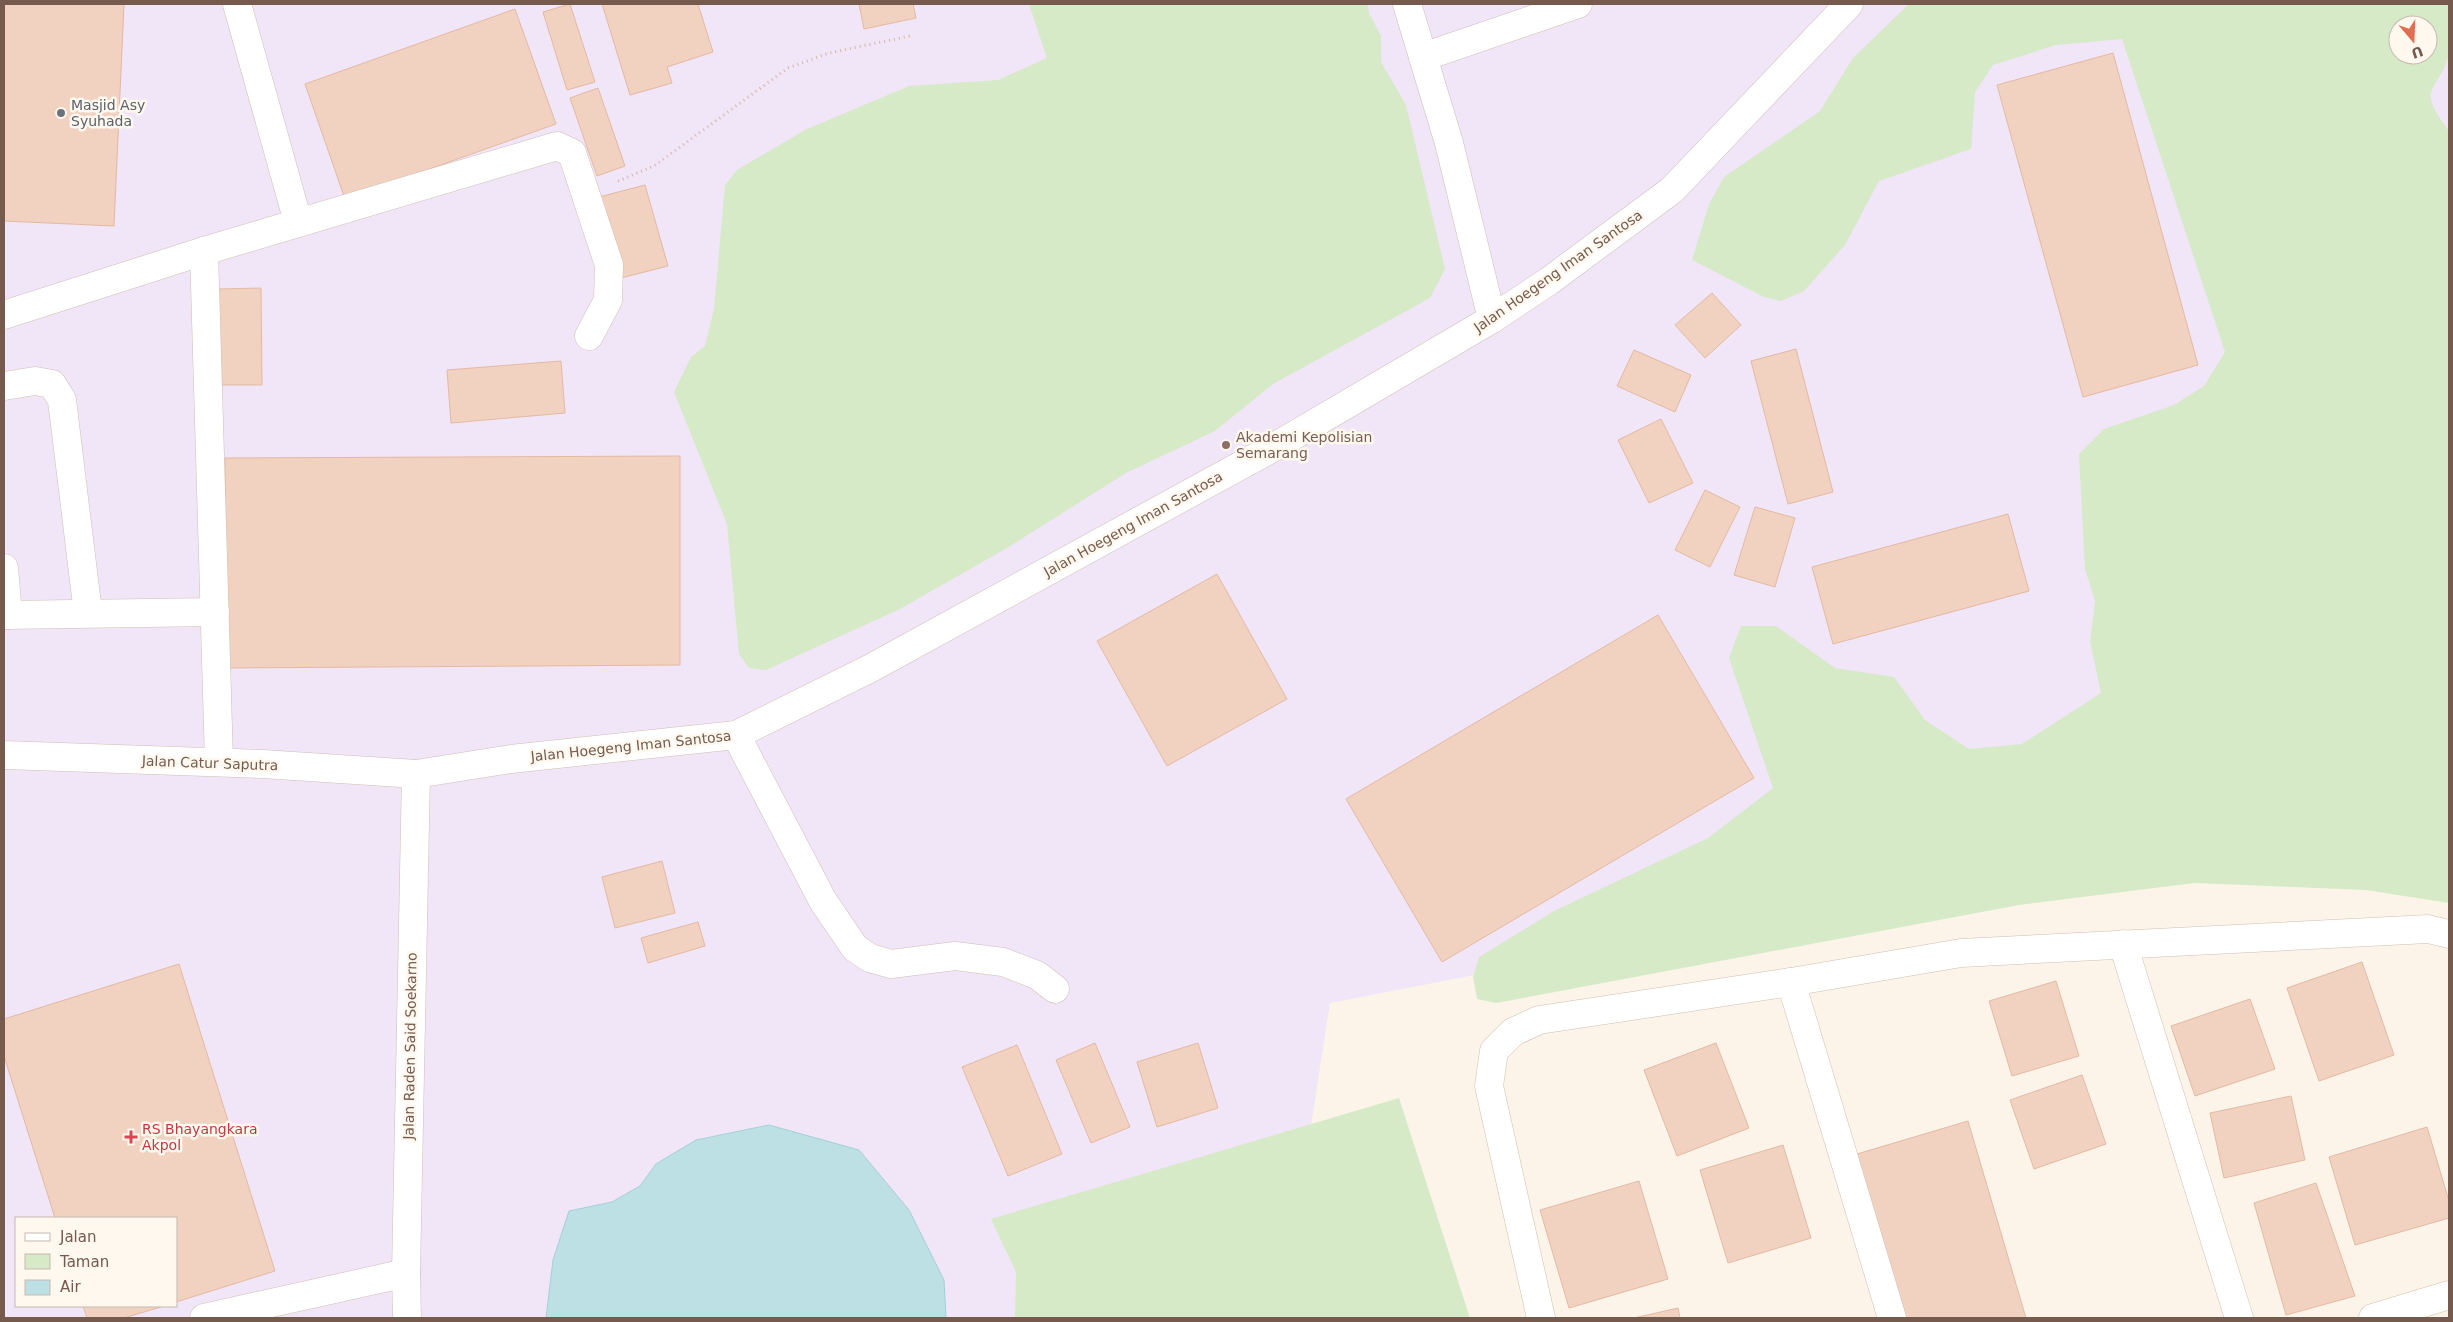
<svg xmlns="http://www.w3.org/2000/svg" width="2453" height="1322" font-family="'DejaVu Sans',sans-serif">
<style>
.education{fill:#f1e5f8;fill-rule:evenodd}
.green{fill:#d6eac7;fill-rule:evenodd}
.water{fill:#bde0e5;stroke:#a3d0d7}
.building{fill:#f1d2c1;stroke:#e3b9a1}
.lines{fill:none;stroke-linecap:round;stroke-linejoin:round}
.minor-casing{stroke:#d0beb1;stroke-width:29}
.path{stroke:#d6b6a3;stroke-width:3;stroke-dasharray:1 4;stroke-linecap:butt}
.minor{stroke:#fff;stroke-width:28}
.worship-dot{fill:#6b7280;stroke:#fef8ef;stroke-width:2}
.education-dot{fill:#8d6e63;stroke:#fef8ef;stroke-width:2}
.health-dot{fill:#e0444e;stroke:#fef8ef;stroke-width:2}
.labels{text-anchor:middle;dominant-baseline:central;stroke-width:5;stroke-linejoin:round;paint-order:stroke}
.worship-label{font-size:14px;fill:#5b616d;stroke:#fef8ef;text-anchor:start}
.street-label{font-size:14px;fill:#765a4d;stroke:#fef8ef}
.education-label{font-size:14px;fill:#785e54;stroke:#fef8ef;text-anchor:start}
.health-label{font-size:14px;fill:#be3a42;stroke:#fef8ef;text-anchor:start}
</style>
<rect width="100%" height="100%" fill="#fcf4e8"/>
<path class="education" d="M4,4H2449V878L2197,835L1330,1003L1294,1235L1261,1318H4ZM2398,25H2428V55H2398ZM16,1218H176V1306H16Z"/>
<g class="green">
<path d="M1029,4H1368L1369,13L1381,36V62L1406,105L1445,269L1430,298L1273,384L1215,431L1126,473L1007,548L900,609L766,670L749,668L739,654L727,524L674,392L691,357L705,346L714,309L725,185L737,170L805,130L909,86L998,80L1047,58Z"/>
<path d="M1909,4H2449C2449,17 2453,43 2449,55C2435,97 2416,86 2449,131V903L2366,890L2194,883L2019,905L1496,1003L1477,999L1473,977L1479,957L1554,911L1708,838L1773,788L1729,658L1741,626H1776L1835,668L1894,677L1925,720L1969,749L2022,744L2101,693L2090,642L2095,601L2085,569L2079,454L2104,429L2174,405L2204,386L2225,352L2122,39L2056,45L1993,65L1975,92L1971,149L1879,181L1845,245L1804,291L1781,301L1764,297L1692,260L1709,204L1724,177L1820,111L1853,58ZM2398,25H2428V55H2398Z"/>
<path d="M1399,1098L1470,1318H1015L1016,1272L991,1219Z"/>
</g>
<path class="water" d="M769,1125L859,1150L909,1210L944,1280L946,1318H546L553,1260L569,1211L612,1202L640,1186L656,1164L696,1140Z"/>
<g class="building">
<path d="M4,4H124L114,226L4,221Z"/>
<path d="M570,4L595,82L567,90L543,12Z"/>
<path d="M602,4H698L713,52L667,67L672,83L630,95Z"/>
<path d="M859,4H913L916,18L864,29Z"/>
<path d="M515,9L556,124L345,199L305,84Z"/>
<path d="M2113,53L2198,365L2083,397L1997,85Z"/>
<path d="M598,88L625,166L597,176L570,98Z"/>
<path d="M645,185L668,266L621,278L599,197Z"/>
<path d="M261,288L262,385H220L219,289Z"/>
<path d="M1712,293L1741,325L1705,358L1675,325Z"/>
<path d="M1796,349L1833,492L1788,504L1751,361Z"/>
<path d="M1634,350L1691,375L1675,412L1617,386Z"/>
<path d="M561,361L565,413L451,423L447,370Z"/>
<path d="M1661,419L1693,483L1649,503L1618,440Z"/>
<path d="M680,456V665L225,668V458Z"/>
<path d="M1705,490L1740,507L1710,567L1675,550Z"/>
<path d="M1755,507L1795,518L1775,587L1734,575Z"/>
<path d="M2008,514L2029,591L1833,644L1812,567Z"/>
<path d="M1217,574L1287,699L1167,766L1097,641Z"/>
<path d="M1658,615L1754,778L1442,962L1346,799Z"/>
<path d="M662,861L675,913L615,928L602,877Z"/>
<path d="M698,922L705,946L648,963L641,938Z"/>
<path d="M2362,962L2394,1055L2319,1081L2287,988Z"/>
<path d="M179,964L275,1271L176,1302V1218H55L4,1056V1019Z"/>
<path d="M2056,981L2079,1056L2012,1076L1989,1001Z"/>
<path d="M2250,999L2275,1069L2195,1096L2171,1026Z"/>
<path d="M1095,1043L1130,1127L1091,1143L1056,1060Z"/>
<path d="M1198,1043L1218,1108L1157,1127L1137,1062Z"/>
<path d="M1716,1043L1749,1128L1677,1156L1644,1070Z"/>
<path d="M1017,1045L1062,1154L1008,1176L962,1067Z"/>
<path d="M2082,1075L2106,1144L2034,1169L2010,1100Z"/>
<path d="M2291,1096L2305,1160L2224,1178L2210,1113Z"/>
<path d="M1968,1121L2026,1318H1904L1857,1154Z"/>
<path d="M2427,1127L2449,1201V1218L2355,1245L2329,1157Z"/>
<path d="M1783,1145L1811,1238L1728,1263L1700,1170Z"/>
<path d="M1639,1181L1668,1279L1569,1308L1540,1210Z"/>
<path d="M2316,1183L2355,1296L2286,1315L2254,1203Z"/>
<path d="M83,1306H164L124,1318H87Z"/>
<path d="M1678,1308L1680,1318H1634Z"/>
</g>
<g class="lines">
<defs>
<g id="minor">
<path d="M237,4L298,222"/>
<path d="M1407,4L1449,143L1492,319"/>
<path d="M1423,57L1578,4"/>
<path d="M204,251L557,146L572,153L609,265L608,300L589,336"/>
<path d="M4,315L204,251L219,762"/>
<path d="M4,386L35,381L52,384L62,400L88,613"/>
<path d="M4,568L8,615"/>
<path d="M4,615L215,612"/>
<path d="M736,735L823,901L855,948L870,958L891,964L955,956L1003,962L1037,975L1055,989"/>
<path d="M4,755L263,764L416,774L511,759L736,735L871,668L1276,446L1492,319L1549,281L1672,190L1849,4"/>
<path d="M2123,944L2239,1318"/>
<path d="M1791,982L1892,1318"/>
<path d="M204,1318L406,1273"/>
<path d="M407,1318L406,1273L416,774"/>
<path d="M1541,1318L1489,1086L1494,1051L1513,1032L1539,1020L1791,982L1961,953L2428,929L2449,934"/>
<path d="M2373,1318L2449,1295"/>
</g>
</defs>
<use href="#minor" class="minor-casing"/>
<path class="path" d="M618,181L654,166L788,68L829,53L910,36"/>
<use href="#minor" class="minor"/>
</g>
<circle class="worship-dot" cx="61" cy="113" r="5"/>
<circle class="education-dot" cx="1226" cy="445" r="5"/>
<path class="health-dot" d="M128.5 1129.5h5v5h5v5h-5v5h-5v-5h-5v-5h5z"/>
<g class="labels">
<g class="worship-label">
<text x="71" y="105">Masjid Asy<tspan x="71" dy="16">Syuhada</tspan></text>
</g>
<g class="street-label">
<text transform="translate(1558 271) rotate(-35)">Jalan Hoegeng Iman Santosa</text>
<text transform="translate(1133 524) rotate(-29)">Jalan Hoegeng Iman Santosa</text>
<text transform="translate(631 746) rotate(-6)">Jalan Hoegeng Iman Santosa</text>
<text transform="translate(210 763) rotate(2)">Jalan Catur Saputra</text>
<text transform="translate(410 1046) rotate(-89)">Jalan Raden Said Soekarno</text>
</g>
<g class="education-label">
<text x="1236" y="437">Akademi Kepolisian<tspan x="1236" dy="16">Semarang</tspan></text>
</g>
<g class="health-label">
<text x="142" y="1129">RS Bhayangkara<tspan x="142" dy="16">Akpol</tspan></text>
</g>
</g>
<rect width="2453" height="1322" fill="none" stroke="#765a4d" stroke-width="10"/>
<rect x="15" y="1217" width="162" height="90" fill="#fef8ef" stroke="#c8b9ae"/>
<rect x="25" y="1233" width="25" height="8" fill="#ffffff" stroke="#c8b9ae"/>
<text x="60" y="1242" font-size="15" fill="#765a4d">Jalan</text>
<rect x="25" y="1254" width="25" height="15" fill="#d6eac7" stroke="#c8b9ae"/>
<text x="60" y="1267" font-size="15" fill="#765a4d">Taman</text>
<rect x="25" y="1280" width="25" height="15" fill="#bde0e5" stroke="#c8b9ae"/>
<text x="60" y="1292" font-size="15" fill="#765a4d">Air</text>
<g transform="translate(2413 40) rotate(161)"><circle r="24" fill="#fef8ef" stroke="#c8b9ae"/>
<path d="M0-4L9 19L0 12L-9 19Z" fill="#e26e52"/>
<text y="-8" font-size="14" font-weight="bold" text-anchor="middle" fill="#765a4d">U</text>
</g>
</svg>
